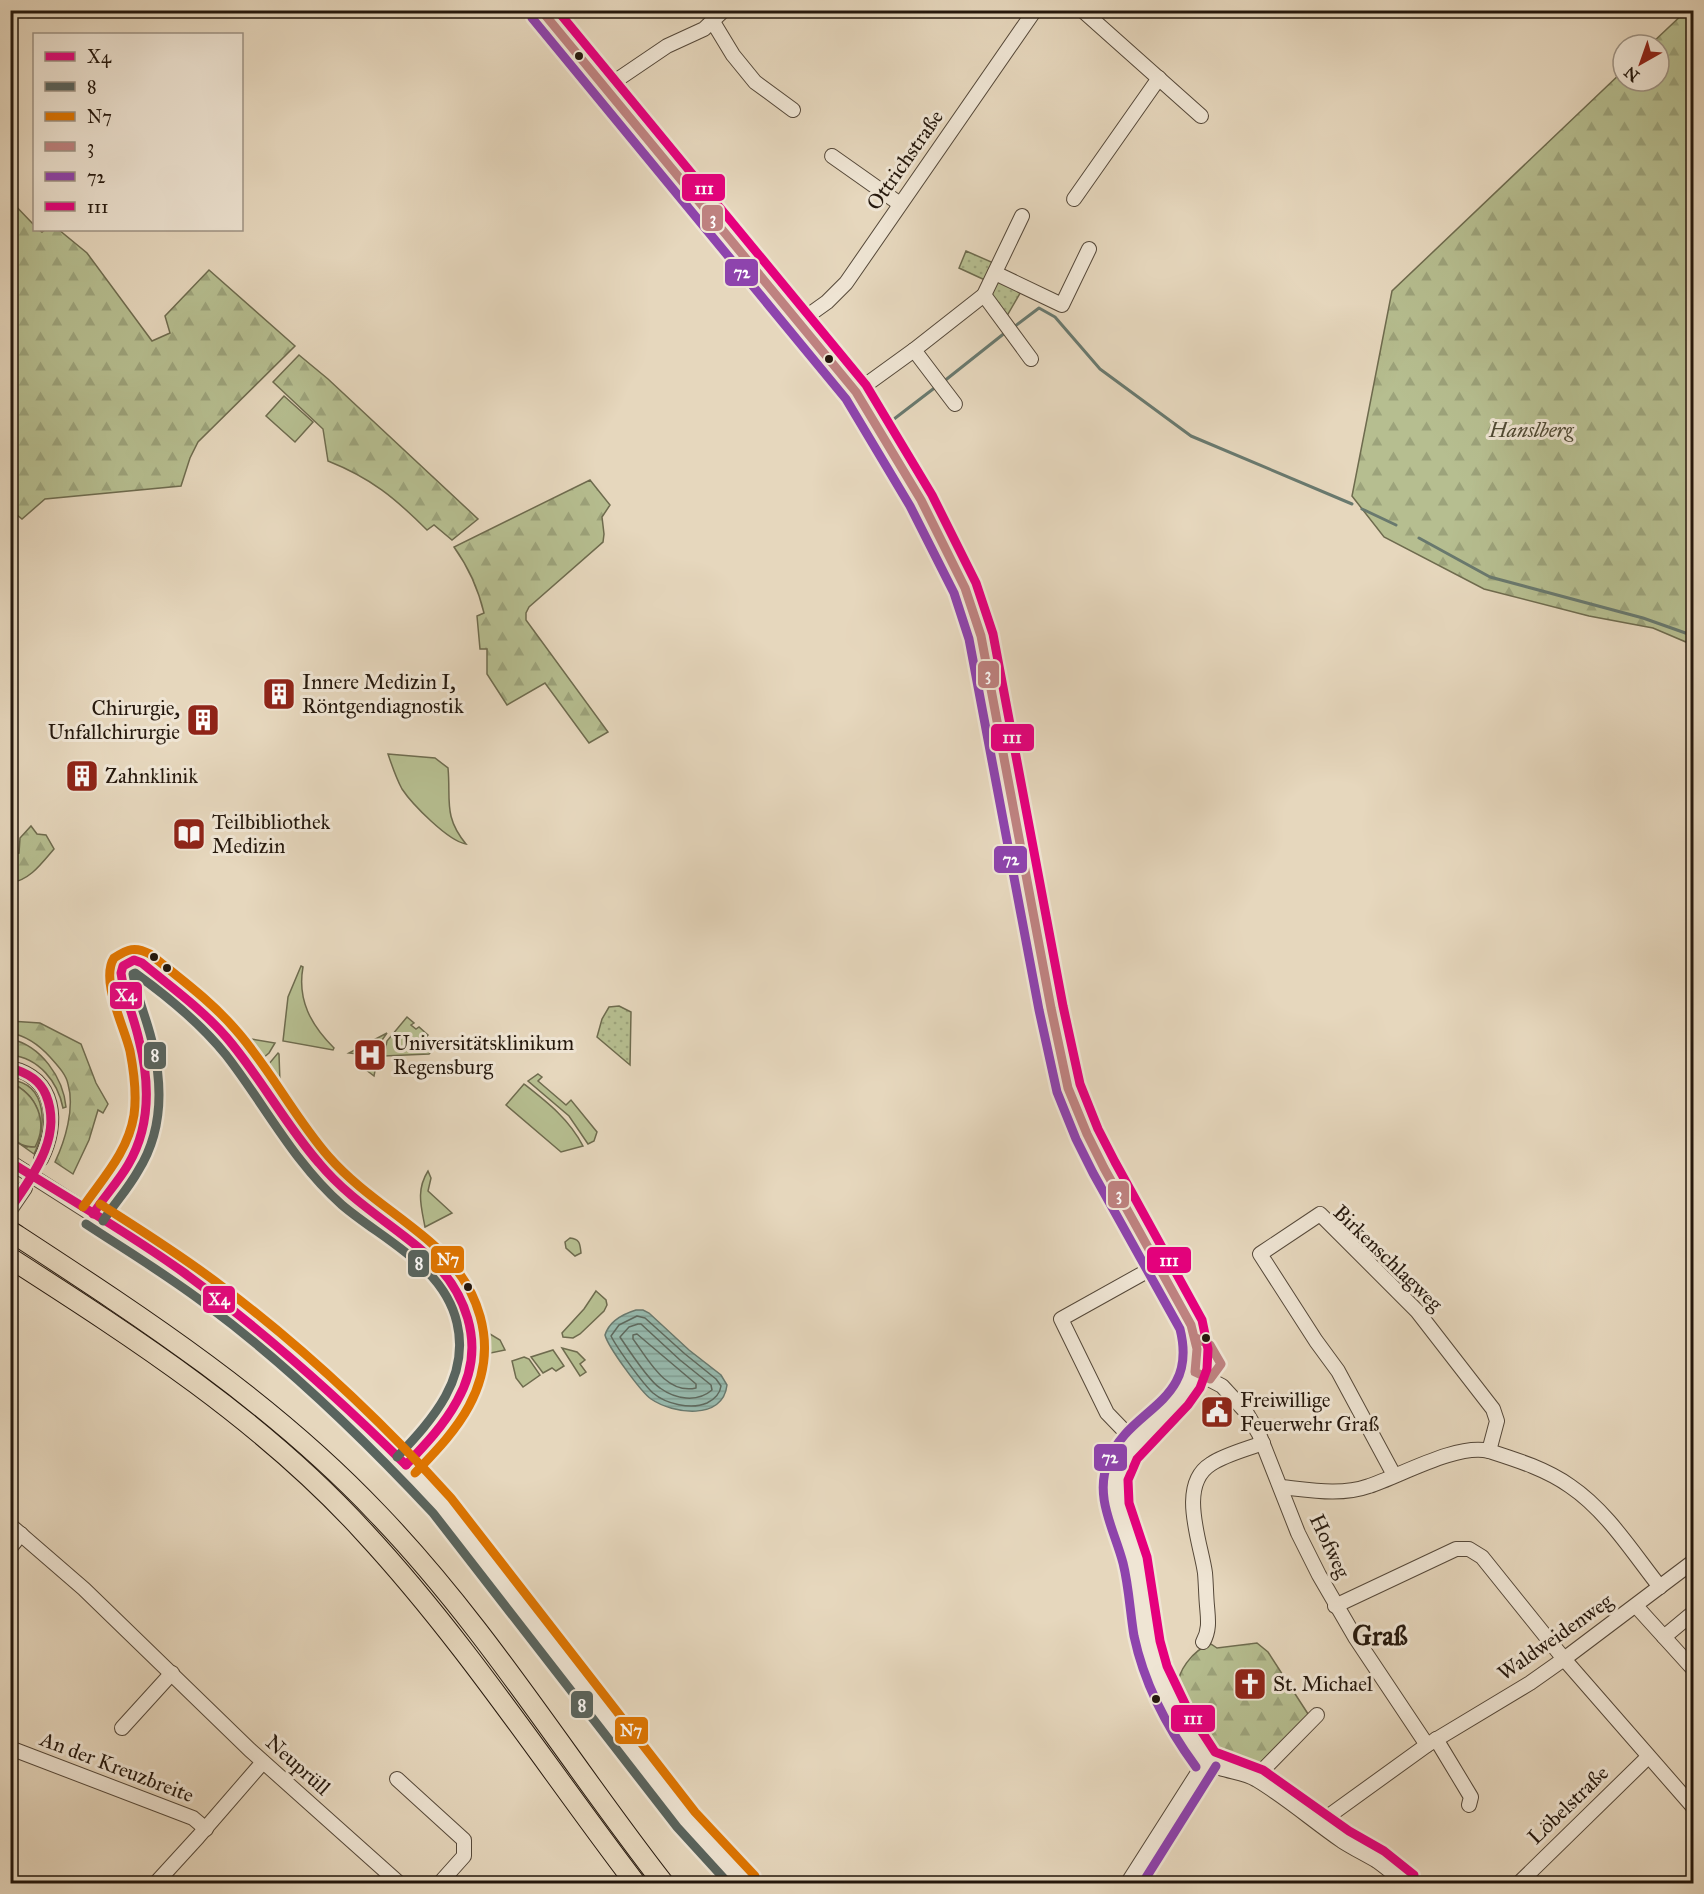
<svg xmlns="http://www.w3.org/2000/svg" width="1704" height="1894" font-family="'IM FELL Great Primer',serif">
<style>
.green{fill:#b6be90;stroke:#6e6b4e;stroke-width:1.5}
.forest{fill:url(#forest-firs);stroke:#6e6b4e;stroke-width:1.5}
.park{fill:url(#park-dots);stroke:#6e6b4e;stroke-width:1.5}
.water{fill:url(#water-rules);stroke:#69796e;stroke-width:1.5}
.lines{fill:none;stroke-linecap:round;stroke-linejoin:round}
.shore{stroke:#5e695e;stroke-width:1.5}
.stream{stroke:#69796e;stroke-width:3}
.minor-casing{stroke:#554839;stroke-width:16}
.highway-casing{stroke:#25180d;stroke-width:22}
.minor{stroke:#efe5d4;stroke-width:14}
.highway{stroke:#e6d7bd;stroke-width:20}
.bus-1-casing{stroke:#efe5d4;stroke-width:14}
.bus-2-casing{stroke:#efe5d4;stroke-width:14}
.bus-3-casing{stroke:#efe5d4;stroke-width:14}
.bus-4-casing{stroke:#efe5d4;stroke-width:14}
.bus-5-casing{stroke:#efe5d4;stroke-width:14}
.bus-6-casing{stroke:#efe5d4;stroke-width:14}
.bus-1{stroke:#e00a7a;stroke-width:9}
.bus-2{stroke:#59645e;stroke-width:9}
.bus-3{stroke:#de7501;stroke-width:9}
.bus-4{stroke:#be8280;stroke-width:9}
.bus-5{stroke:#8e44ad;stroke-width:9}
.bus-6{stroke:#e5007d;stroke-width:9}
.bus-dot{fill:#25180d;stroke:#efe5d4;stroke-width:2}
.labels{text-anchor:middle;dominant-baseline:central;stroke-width:6;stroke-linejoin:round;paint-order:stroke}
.street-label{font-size:21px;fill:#25180d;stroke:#efe5d4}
.park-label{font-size:21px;font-style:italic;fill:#504a34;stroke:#efe5d4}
.poi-label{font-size:21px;fill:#25180d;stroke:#efe5d4;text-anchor:start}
.district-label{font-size:27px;font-weight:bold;fill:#25180d;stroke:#efe5d4}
.line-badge{stroke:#efe5d4;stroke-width:2}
.badge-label{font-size:16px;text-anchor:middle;font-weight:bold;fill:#fff}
</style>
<defs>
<pattern id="forest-firs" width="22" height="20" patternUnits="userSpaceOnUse" patternTransform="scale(1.5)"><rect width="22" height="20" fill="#b6be90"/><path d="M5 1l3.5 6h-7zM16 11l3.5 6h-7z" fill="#9ca37b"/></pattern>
<pattern id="park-dots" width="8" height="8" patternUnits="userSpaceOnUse" patternTransform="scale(1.5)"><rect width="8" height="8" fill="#b6be90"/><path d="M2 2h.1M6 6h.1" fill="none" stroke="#9ca37b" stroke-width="1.8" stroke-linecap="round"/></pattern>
<pattern id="water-rules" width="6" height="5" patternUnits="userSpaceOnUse" patternTransform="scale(1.5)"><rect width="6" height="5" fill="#97baae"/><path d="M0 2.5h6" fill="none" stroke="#829f94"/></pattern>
</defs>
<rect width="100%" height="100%" fill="#e6d7bd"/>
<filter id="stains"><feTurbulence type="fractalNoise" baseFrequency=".00333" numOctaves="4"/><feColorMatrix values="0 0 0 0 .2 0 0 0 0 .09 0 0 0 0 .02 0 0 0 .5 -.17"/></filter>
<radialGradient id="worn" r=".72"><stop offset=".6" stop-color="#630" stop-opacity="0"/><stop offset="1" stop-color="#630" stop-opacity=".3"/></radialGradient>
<g class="green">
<path d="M284,396L313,422L295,442L266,416Z"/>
<path d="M906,451L961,549L974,578L969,581L900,455Z"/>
<path d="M977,585L992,626L1019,777L1013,778L969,589Z"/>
<path d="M388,754L435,758L448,768C451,800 443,816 466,844C448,841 412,804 402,789C396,778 392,766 388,754Z"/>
<path d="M1022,787L1060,1004L1053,1006L1015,788Z"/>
<path d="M301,966L303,967C297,1000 311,1025 334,1048L333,1050L283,1041L288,997Z"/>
<path d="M1061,1010L1077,1082L1069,1083L1054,1012Z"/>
<path d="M407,1017L414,1023L411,1025L416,1029L419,1027L428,1035L425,1038L430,1042L433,1039L439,1044L429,1054L384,1056L387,1041Z"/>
<path d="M387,1033L382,1040L379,1056L349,1053Z"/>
<path d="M251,1039L275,1043L269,1053L263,1058L249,1042Z"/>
<path d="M278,1053L279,1054L280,1083L268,1065Z"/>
<path d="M360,1060L377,1061L374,1076L357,1063Z"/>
<path d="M538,1074L542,1077L538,1081L566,1105L571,1100L597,1132L594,1141L588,1144L569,1116L528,1081Z"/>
<path d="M11,1080C48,1084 47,1128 34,1154L17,1142L27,1147L41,1127C39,1106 31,1092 11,1083Z"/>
<path d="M524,1084C547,1102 569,1119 583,1146L561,1152L506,1105Z"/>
<path d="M1079,1089L1093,1125L1111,1160L1107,1163L1072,1091Z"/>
<path d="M1115,1166L1165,1252L1164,1254L1158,1257L1110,1168Z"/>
<path d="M428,1171L431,1178L428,1191L452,1213L425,1227C421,1206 416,1190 428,1171Z"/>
<path d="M570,1238C580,1239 580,1244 581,1253L575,1256L566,1248L565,1242Z"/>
<path d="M596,1291L606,1300L607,1305L604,1311L580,1334L573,1338L563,1337L562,1333L584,1309Z"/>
<path d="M485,1331L500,1340L505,1350L481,1355L479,1353L473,1332Z"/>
<path d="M562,1348L577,1352L585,1360L580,1364L586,1372L580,1376Z"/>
<path d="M553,1350L564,1366L556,1371L552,1368L543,1373L531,1357Z"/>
<path d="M524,1357L529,1359L540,1375L523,1387L516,1378L512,1361Z"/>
</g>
<g class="forest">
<path d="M1686,11H1694L1693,645L1653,628L1589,616L1484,589L1384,537L1352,496L1392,291L1623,71V81H1659V45H1650Z"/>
<path d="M10,200L34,225V230H39L42,232L45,230H59L87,253L152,341L170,333L165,316L209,270L295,346L198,442L190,458L181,486L45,499L22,519L11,510L10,325L15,319L10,299Z"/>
<path d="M299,355L328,379L478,519L452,540L434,525L427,530C395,498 371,478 328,461L323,429L273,382Z"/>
<path d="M590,480L610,505L602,517L604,534L603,542L529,607L526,613V620L608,732L589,743L545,683L507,705L487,674V649H480L477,616L484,613C478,588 469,568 454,547Z"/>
<path d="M31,826L37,834L46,835L54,849C41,864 31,879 11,883V854L19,853L20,838Z"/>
<path d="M10,1021L40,1023L81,1044L96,1083L108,1104L103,1113L98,1110L89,1140L73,1174L55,1162C65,1141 75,1108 68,1084C66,1074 57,1065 50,1057C39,1045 27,1036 11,1033Z"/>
<path d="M11,1039C41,1046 63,1077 66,1107L63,1108C58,1082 39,1058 11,1055Z"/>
<path d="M11,1083C36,1094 49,1121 35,1147C24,1147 18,1144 11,1136V1129L14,1120L11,1106Z"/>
<path d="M1257,1643L1268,1652L1310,1717L1255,1773C1240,1767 1225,1763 1214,1751C1209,1746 1181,1698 1179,1691C1174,1673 1194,1649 1211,1644L1217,1648Z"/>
</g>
<g class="park">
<path d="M966,251L996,264L987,281L959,268Z"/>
<path d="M995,275L1023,288L1004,321L985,295Z"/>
<path d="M619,1006L631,1012L630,1065L597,1037L602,1019L609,1007Z"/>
</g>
<path class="water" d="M636,1310H643L649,1313L689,1350L721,1375L727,1385C723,1421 673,1414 651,1399C641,1392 608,1347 605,1335C609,1322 623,1314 636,1310Z"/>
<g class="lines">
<g class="shore">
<path d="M637,1316L645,1318L685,1354L716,1379L721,1386C720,1394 715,1399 707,1403C691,1410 666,1404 653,1393C643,1384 617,1348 611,1336L619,1325Z"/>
<path d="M638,1324H641L680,1360L711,1385L712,1390C697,1403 675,1399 660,1388C649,1381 628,1349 620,1337L629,1327Z"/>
<path d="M637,1334L696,1384V1388C666,1395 648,1359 633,1339V1335Z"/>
</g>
<g class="stream">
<path d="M553,10L566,26"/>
<path d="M1014,327L1039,308L1055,317L1100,369L1191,436L1352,504"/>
<path d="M943,382L1006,332"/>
<path d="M866,397L898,444"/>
<path d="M894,419L937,386"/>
<path d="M903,454L912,470"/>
<path d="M916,477L939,516L971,580"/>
<path d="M1362,509L1396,525"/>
<path d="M1419,538L1490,577L1643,618L1694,636"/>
<path d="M976,592L990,633L1004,696"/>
<path d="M1005,707L1017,778"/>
<path d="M1020,792L1057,1004"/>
<path d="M1059,1012L1075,1080"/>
<path d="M1077,1090L1091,1125"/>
<path d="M1095,1134L1109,1161"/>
<path d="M1114,1169L1125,1189"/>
<path d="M1129,1196L1143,1221"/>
<path d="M1147,1227L1162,1254"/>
<path d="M1170,1268L1190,1303"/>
</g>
<defs>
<g id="minor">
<path d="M541,10L856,392L921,500L965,588L981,636L1051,1008L1068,1088L1087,1134L1104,1168L1191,1325C1214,1393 1159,1407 1127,1452C1101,1488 1125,1522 1135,1559C1144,1596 1143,1635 1156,1670C1163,1689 1193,1749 1207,1761C1222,1773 1242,1770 1257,1780C1287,1798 1313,1821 1342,1841C1353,1848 1365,1854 1377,1861C1387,1868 1396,1876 1406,1884"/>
<path d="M1082,10L1201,116"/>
<path d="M713,22L733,55L755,82L793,110"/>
<path d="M605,88L667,46L704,29L724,10"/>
<path d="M832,156L900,204"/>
<path d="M1074,199L1159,78"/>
<path d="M995,273L1062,305L1089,249"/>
<path d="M984,295L1031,359"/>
<path d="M799,322L827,302L846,283L1035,10"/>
<path d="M914,350L955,404"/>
<path d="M856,392L914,350L984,295L1022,216"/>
<path d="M10,1068C56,1077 59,1124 41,1159"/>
<path d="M10,1162L181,1271L254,1327L356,1416L442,1505L686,1820L746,1884"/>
<path d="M10,1210L25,1188"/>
<path d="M93,1214C104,1197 117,1182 128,1165C155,1122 150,1077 137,1030C132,1011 123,993 121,973L123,966L134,960L142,963C174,990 211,1016 236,1049C273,1098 303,1154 349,1195C391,1232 457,1260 469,1320C483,1384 447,1422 406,1465"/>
<path d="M1195,1372L1222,1386L1246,1412L1259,1434L1298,1533L1319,1575L1355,1637L1427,1745"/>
<path d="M1135,1442L1107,1413L1061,1319L1158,1265"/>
<path d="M1394,1475L1338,1371L1316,1341L1260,1254L1320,1214L1417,1311L1493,1409L1497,1421L1489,1451"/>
<path d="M1281,1487C1310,1490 1341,1496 1369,1486C1400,1476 1457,1443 1489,1451C1517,1460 1546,1469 1570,1486C1607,1511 1633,1553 1660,1587"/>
<path d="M10,1525L84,1589L250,1750L400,1884"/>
<path d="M10,1548L21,1534"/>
<path d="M1335,1606L1456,1549H1469L1482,1557L1564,1659L1694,1808"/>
<path d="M1636,1606L1694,1670"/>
<path d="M1664,1637L1694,1612"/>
<path d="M1203,1642C1210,1630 1208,1618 1207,1606C1206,1595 1206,1584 1205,1573C1201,1543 1177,1485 1211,1464C1224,1455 1247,1449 1263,1443"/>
<path d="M122,1728L172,1673"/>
<path d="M1436,1739L1471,1797L1469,1805"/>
<path d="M10,1748L193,1818L206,1829"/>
<path d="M1255,1778L1317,1715"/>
<path d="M397,1779L464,1840V1856L439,1884"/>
<path d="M1319,1823L1427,1745L1530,1683L1564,1659L1694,1561"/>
<path d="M155,1884L198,1837L263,1762"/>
<path d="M1127,1884L1206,1760"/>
<path d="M1518,1884L1648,1757"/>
</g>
<g id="highway">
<path d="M10,1231C140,1316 270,1400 377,1513C486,1626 568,1761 664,1884"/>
<path d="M10,1258C136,1339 263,1421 364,1532C465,1641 546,1766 636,1884"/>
</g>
</defs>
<use href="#minor" class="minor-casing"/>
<use href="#highway" class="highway-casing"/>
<use href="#minor" class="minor"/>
<use href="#highway" class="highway"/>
<defs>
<g id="bus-1">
<path d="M10,1068C26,1072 40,1080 46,1095C63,1137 33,1175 10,1209"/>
<path d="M10,1162C68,1198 127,1232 183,1272C262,1330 336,1396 406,1465"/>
<path d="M93,1214C104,1197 118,1182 128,1165C151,1126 150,1083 139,1040C134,1017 124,996 121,973L123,966L134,960L142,963C171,987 203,1010 227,1038C261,1078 285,1124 319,1163C348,1198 385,1220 419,1248C466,1287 489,1345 457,1401C444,1425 425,1445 406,1465"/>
</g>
<g id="bus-2">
<path d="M103,1221C114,1204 128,1189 138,1171C162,1133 163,1089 153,1046C148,1021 137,999 133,974L135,973C167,996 201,1024 226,1055C265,1105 294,1163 342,1205C383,1240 444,1266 457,1323C470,1378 433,1419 397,1457"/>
<path d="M86,1224C127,1251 169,1276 208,1306C290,1367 363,1438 433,1513L677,1827L729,1884"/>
</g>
<g id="bus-3">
<path d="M100,1204C142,1231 184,1257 224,1288C306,1350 382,1422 451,1498L695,1812L755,1876"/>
<path d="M83,1207C103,1178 128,1152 134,1115C137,1094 134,1072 130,1051C124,1026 100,980 114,958C128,949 135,946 150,954C179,978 210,1000 235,1029C270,1068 294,1117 329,1157C358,1190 395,1212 429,1241C479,1283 502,1345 469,1406C455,1432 434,1453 415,1473"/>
</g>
<path id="bus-4" d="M541,10L856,392L921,500L965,588L981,636L1051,1008L1068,1088L1087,1134L1104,1168L1191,1325L1197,1349L1195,1372L1210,1379L1221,1364L1210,1345L1196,1338"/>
<g id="bus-5">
<path d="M532,18L846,399L910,506L954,593L969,639L1039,1010L1057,1092L1076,1139L1093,1173L1180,1329C1199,1405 1128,1407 1108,1462C1094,1497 1114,1529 1123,1563C1129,1587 1130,1612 1134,1636C1144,1683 1168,1729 1196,1767"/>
<path d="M1142,1884L1216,1766"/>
</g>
<path id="bus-6" d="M557,10L866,385L932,495L976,583L993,634L1063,1006L1080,1084L1098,1129L1115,1162L1202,1320L1208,1349L1207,1369L1200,1388L1188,1405L1137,1459L1128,1480L1129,1503L1147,1557L1160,1641L1167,1666L1189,1712L1215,1752L1263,1770L1349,1831L1384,1851L1414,1875"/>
</defs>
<use href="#bus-1" class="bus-1-casing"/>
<use href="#bus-2" class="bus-2-casing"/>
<use href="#bus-3" class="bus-3-casing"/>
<use href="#bus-4" class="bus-4-casing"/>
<use href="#bus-5" class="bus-5-casing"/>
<use href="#bus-6" class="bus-6-casing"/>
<use href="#bus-1" class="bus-1"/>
<use href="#bus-2" class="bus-2"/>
<use href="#bus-3" class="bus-3"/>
<use href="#bus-4" class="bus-4"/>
<use href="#bus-5" class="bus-5"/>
<use href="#bus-6" class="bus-6"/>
</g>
<defs>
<symbol id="building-square" viewBox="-11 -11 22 22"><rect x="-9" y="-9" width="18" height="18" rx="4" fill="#8f2418" stroke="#efe5d4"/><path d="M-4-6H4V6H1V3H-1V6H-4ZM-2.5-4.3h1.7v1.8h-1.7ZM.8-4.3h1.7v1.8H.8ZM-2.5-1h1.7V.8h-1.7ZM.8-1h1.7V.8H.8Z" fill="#fff"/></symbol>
<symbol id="library-square" viewBox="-11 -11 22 22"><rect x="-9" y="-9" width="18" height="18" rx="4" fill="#8f2418" stroke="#efe5d4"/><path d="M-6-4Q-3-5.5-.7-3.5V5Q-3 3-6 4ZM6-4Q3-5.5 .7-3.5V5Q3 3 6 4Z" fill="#fff"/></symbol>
<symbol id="hospital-square" viewBox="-11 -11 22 22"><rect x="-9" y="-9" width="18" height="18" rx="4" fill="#8f2418" stroke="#efe5d4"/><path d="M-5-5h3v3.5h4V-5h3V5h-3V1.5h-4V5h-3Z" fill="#fff"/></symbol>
<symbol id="civic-square" viewBox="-11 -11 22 22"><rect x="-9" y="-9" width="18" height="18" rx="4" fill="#8f2418" stroke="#efe5d4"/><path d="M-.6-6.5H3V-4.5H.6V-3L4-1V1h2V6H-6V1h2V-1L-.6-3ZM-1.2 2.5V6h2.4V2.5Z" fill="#fff"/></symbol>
<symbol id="church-square" viewBox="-11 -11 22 22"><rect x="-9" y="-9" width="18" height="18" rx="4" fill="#8f2418" stroke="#efe5d4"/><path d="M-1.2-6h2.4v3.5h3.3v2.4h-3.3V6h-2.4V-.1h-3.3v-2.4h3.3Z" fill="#fff"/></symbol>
</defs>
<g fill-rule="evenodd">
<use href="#building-square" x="260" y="675" width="38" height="38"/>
<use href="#building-square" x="184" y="701" width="38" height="38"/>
<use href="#building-square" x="63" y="757" width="38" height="38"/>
<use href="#library-square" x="170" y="815" width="38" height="38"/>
<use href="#hospital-square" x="351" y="1036" width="38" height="38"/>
<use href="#civic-square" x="1198" y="1393" width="38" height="38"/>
<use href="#church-square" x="1231" y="1665" width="38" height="38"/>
</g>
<g class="bus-dot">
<circle cx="579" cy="56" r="5"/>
<circle cx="829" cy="359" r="5"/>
<circle cx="154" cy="957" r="5"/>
<circle cx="167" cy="968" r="5"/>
<circle cx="468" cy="1287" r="5"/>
<circle cx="1206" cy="1338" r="5"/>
<circle cx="1156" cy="1699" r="5"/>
</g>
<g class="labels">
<g class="street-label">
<text transform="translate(905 160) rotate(-55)">Ottrichstraße</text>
<text transform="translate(1388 1258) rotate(44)">Birkenschlagweg</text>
<text transform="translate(1330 1546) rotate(65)">Hofweg</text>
<text transform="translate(1555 1637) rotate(-35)">Waldweidenweg</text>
<text transform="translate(298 1765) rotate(42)">Neuprüll</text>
<text transform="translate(117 1767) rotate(21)">An der Kreuzbreite</text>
<text transform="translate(1568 1805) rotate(-44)">Löbelstraße</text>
</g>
<g class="park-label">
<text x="1531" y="430">Hanslberg</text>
</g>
<g class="poi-label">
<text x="302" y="682">Innere Medizin I,<tspan x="302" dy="24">Röntgendiagnostik</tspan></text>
<text x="180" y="708" text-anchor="end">Chirurgie,<tspan x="180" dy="24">Unfallchirurgie</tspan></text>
<text x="105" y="776">Zahnklinik</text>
<text x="212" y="822">Teilbibliothek<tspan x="212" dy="24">Medizin</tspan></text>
<text x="393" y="1043">Universitätsklinikum<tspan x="393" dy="24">Regensburg</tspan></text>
<text x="1240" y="1400">Freiwillige<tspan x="1240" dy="24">Feuerwehr Graß</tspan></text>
<text x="1273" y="1684">St. Michael</text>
</g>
<g class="district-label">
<text x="1380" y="1635">Graß</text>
</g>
</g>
<g class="line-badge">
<rect x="681" y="173" width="45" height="29" rx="6" fill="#e5007d"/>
<rect x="701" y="204" width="23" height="28" rx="6" fill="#be8280"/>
<rect x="724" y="258" width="35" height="29" rx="6" fill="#8e44ad"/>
<rect x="977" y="660" width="23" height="29" rx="6" fill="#be8280"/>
<rect x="990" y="723" width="45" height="29" rx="6" fill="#e5007d"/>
<rect x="993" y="845" width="35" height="29" rx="6" fill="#8e44ad"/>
<rect x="109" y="981" width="34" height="29" rx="6" fill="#e00a7a"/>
<rect x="143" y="1041" width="24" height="29" rx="6" fill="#59645e"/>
<rect x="1107" y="1180" width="23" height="29" rx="6" fill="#be8280"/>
<rect x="430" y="1245" width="35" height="29" rx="6" fill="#de7501"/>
<rect x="1146" y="1246" width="46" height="28" rx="6" fill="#e5007d"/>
<rect x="407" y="1249" width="23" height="29" rx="6" fill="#59645e"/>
<rect x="202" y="1285" width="34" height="29" rx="6" fill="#e00a7a"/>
<rect x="1093" y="1443" width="35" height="29" rx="6" fill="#8e44ad"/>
<rect x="570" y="1690" width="24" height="29" rx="6" fill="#59645e"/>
<rect x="1170" y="1704" width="46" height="29" rx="6" fill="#e5007d"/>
<rect x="614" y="1716" width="35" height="29" rx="6" fill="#de7501"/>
</g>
<g class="badge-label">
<text x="704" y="194">111</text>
<text x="713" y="224">3</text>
<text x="742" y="278">72</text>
<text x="988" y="680">3</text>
<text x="1012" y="743">111</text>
<text x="1011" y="865">72</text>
<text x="126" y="1001">X4</text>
<text x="155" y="1061">8</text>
<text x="1119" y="1200">3</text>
<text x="448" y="1265">N7</text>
<text x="1169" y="1266">111</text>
<text x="419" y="1269">8</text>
<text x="219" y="1305">X4</text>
<text x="1110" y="1463">72</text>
<text x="582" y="1711">8</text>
<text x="1193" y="1724">111</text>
<text x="631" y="1736">N7</text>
</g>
<rect width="1704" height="1894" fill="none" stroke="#e6d7bd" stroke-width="36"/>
<rect x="12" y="12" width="1680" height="1870" fill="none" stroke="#25180d" stroke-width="3"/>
<rect x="18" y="18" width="1668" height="1858" fill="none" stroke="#25180d" stroke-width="1.5"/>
<rect x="33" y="33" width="210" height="198" fill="#efe5d4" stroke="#9e9384" stroke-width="1.5"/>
<rect x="45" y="52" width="30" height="9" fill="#e00a7a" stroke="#9e9384" stroke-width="1.5"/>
<text x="87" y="63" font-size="18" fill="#25180d">X4</text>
<rect x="45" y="82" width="30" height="9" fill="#59645e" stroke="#9e9384" stroke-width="1.5"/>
<text x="87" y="93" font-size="18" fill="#25180d">8</text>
<rect x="45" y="112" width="30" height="9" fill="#de7501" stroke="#9e9384" stroke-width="1.5"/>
<text x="87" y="123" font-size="18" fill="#25180d">N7</text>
<rect x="45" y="142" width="30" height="9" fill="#be8280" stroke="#9e9384" stroke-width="1.5"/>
<text x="87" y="153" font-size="18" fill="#25180d">3</text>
<rect x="45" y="172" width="30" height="9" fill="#8e44ad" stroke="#9e9384" stroke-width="1.5"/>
<text x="87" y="183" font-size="18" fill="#25180d">72</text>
<rect x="45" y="202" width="30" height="9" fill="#e5007d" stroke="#9e9384" stroke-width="1.5"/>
<text x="87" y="213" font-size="18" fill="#25180d">111</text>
<g transform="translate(1641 63) rotate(220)"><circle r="28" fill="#efe5d4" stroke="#9e9384" stroke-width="1.5"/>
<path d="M0-4.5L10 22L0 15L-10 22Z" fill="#8f2418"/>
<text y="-9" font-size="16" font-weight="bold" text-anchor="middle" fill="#25180d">N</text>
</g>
<rect width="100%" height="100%" filter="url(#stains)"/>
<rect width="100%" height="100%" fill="url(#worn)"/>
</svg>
